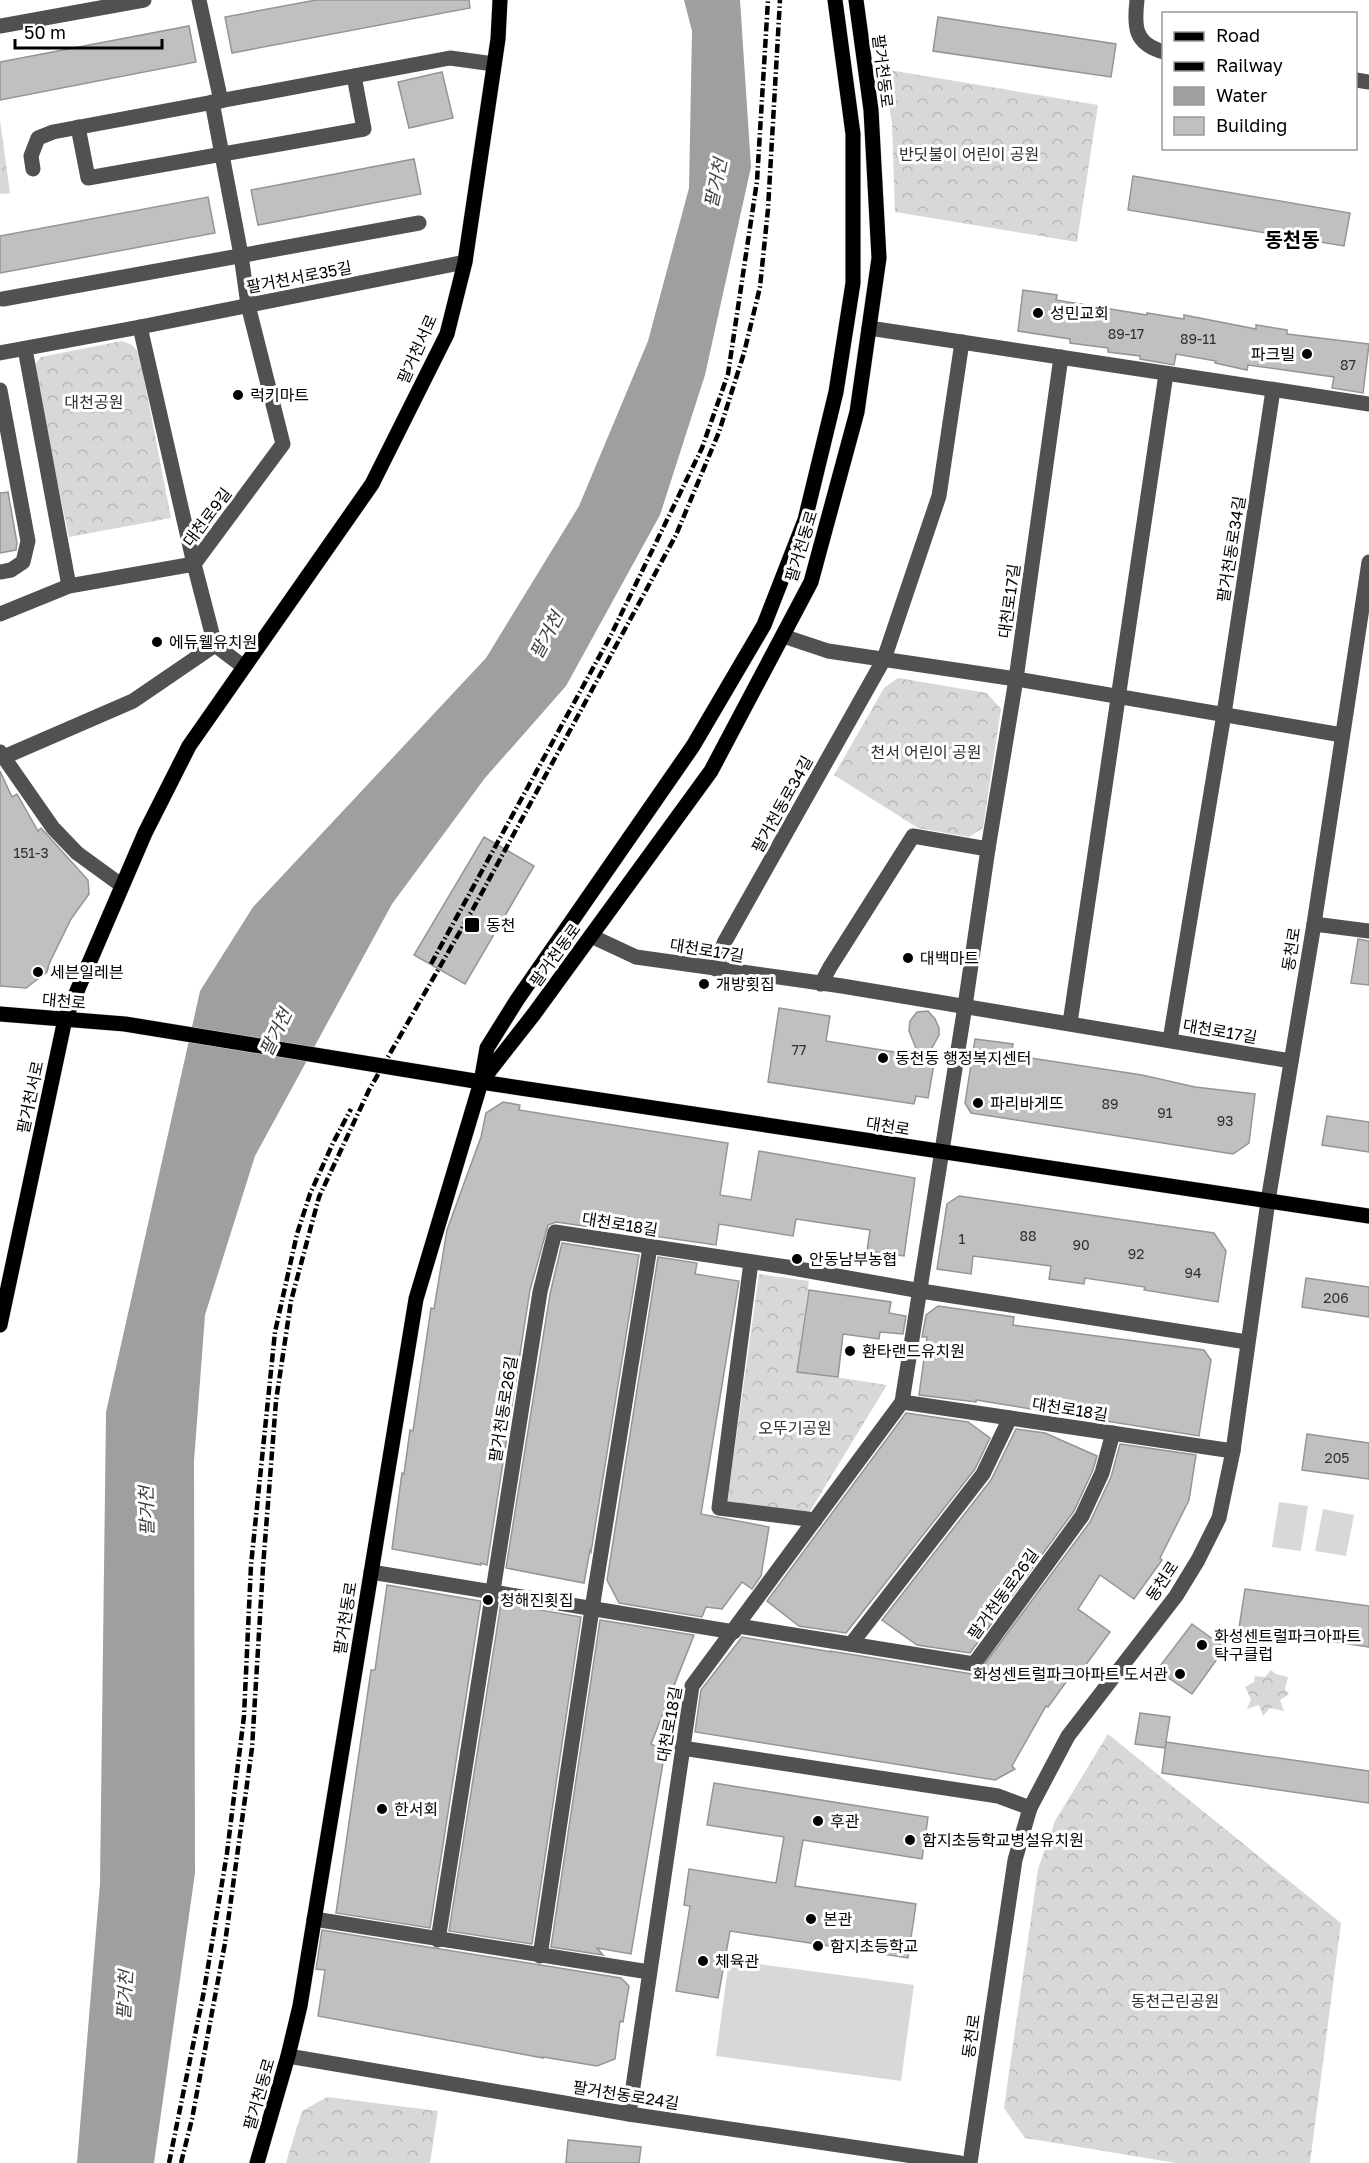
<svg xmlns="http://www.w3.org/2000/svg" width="1369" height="2163" font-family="'Golos Text','Noto Sans KR',sans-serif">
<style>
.forest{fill:url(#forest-crowns)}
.pitch{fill:#d8d8d8}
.water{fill:#9f9f9f}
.building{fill:#c0c0c0;stroke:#959595;stroke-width:1.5}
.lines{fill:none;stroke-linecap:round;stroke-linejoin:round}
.major-casing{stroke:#dbdbdb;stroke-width:16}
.minor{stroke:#515151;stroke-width:15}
.major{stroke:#000;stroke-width:15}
.rail{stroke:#000;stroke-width:4.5;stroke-dasharray:9 3 1.5 3;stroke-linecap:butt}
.poi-dot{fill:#000;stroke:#fff;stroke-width:2}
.labels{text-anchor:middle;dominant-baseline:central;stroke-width:6;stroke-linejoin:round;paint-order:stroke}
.number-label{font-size:14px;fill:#303030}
.street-label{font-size:16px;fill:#000;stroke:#fff}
.park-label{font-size:16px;fill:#2f2f2f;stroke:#fff}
.poi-label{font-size:16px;fill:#000;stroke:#fff;text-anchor:start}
.water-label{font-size:18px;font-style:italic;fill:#404040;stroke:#fff}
.quarter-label{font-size:20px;font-weight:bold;fill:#000;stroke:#fff}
</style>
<defs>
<pattern id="forest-crowns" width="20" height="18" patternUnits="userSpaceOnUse" patternTransform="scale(1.5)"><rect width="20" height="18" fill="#d8d8d8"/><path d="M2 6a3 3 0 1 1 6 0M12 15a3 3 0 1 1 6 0" fill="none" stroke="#b8b8b8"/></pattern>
</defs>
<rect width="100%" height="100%" fill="#fff"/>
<g class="forest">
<path d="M883,69L1098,105L1077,242L895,212L892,124Z"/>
<path d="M0,120L10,193L0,194Z"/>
<path d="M122,341L132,345L139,353L171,518L69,537L34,373L36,363L41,357Z"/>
<path d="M898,678L987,693L1001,709L983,828L969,837L918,828L834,775L884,688Z"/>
<path d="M759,1274L809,1281L797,1371L887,1385L807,1516L727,1504Z"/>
<path d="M1271,1670L1276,1674L1288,1677L1285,1689L1289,1694L1280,1700L1284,1711L1270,1708L1263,1716L1259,1705L1247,1709L1251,1699L1245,1687L1254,1682L1255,1676L1265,1677Z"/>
<path d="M1108,1734L1341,1923L1310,2163H1176L1025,2138L1004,2108L1038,1869L1055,1821Z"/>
<path d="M327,2097L438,2111L430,2163H286L302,2111Z"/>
</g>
<g class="pitch">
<path d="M1279,1502L1308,1506L1301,1551L1272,1547Z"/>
<path d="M1323,1509L1354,1515L1346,1556L1315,1551Z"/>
<path d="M729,1960L914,1985L901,2081L716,2056Z"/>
</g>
<path class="water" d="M684,0H740L751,167L705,375L660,515L566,686L485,778L392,904L255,1156L205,1315L194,1461L195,1873L154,2163H77L100,1883L106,1412L200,991L253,907L486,658L579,506L648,341L689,188L692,31Z"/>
<g class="building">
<path d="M316,0H469L470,8L232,53L225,17Z"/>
<path d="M938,17L1116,44L1111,77L933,51Z"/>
<path d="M189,26L196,62L0,100V62Z"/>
<path d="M442,72L453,118L409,128L398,82Z"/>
<path d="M414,159L421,194L258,225L251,190Z"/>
<path d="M1133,176L1350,213L1344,246L1128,210Z"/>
<path d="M208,197L215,233L0,273V236Z"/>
<path d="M1023,290L1057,295L1056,300L1147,315V313L1184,319V315L1256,329V325L1287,330V334L1369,344L1363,393L1332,388L1334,377L1248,365L1247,370L1215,363L1216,361L1176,354L1174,365L1140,359V356L1108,352V348L1070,343V339L1018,331Z"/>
<path d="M8,492L17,543L16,550L0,553V493Z"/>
<path d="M0,771L12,797L17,794L38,831L41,828L88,880L89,894L71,919L49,964L47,972L26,988L0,986Z"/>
<path d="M484,837L534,866L465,984L414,955Z"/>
<path d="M1358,939L1369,941V985L1351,983Z"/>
<path d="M779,1008L830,1016L826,1041L919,1056L909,1031L910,1021L917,1012L928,1011L935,1019L939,1028V1035L927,1057L935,1059L928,1098L916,1096L914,1104L768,1082Z"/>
<path d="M975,1039L1013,1044L1011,1055L1142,1075L1195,1087L1255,1094L1249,1143L1233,1154L971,1113L965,1103Z"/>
<path d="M503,1102L520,1105L519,1110L556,1116L728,1143L720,1195L751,1200L759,1151L915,1178L904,1256L867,1251L870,1230L796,1219L793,1236L719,1224L716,1245L556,1222L548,1225L530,1290L487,1565L481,1563V1565L392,1549L402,1473L404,1474L410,1430L413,1431L431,1308L434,1309L447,1230L481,1137L486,1113Z"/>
<path d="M1327,1116L1369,1122V1152L1322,1145Z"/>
<path d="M959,1196L1214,1233L1226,1251L1218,1302L1144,1290L1145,1287L1085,1278L1084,1284L1049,1279L1051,1266L973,1256L971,1274L937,1269L947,1204Z"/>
<path d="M562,1243L639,1255L591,1552L590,1550L584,1583L506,1568L550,1294Z"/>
<path d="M658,1257L697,1263L695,1274L739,1281L701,1514L769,1527L761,1576L752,1589L742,1582L722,1609L706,1607L702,1617L619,1603L607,1580Z"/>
<path d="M1306,1278L1369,1287V1317L1302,1307Z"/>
<path d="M809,1290L891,1302L889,1313L906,1316L903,1334L880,1332L879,1339L843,1334L838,1377L797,1372Z"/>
<path d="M938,1306L1014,1317L1013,1325L1204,1350L1211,1360L1199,1436L976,1400V1402L919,1395L927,1337H922L926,1315Z"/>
<path d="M906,1413L968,1422L990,1438L975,1469L846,1633L799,1626L767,1601Z"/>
<path d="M1016,1429L1045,1433L1097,1456L1093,1470L1074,1511L970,1653L917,1645L882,1620L991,1480Z"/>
<path d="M1307,1434L1369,1443V1479L1302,1470Z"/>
<path d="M1120,1444L1196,1455L1189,1500L1160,1558L1162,1560L1134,1599L1100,1575L1078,1609L1110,1632L1082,1670L1077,1667L1048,1707L1046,1706L1012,1766L1015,1769L995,1780L695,1732L701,1690L742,1637L832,1652L830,1651L972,1674L978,1673L1090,1522L1111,1477Z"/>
<path d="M387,1585L481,1601L430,1928L336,1913L371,1670H375Z"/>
<path d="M1245,1589L1369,1606V1647L1239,1628Z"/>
<path d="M501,1603L581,1617L532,1944L449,1931Z"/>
<path d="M600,1620L694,1635L651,1744L665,1751L631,1954L597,1948L603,1955L551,1947Z"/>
<path d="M1192,1624L1225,1648L1192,1694L1157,1670Z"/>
<path d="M1140,1713L1170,1717L1165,1748L1135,1744Z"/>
<path d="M1166,1742L1369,1771V1803L1162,1773Z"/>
<path d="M714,1783L928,1817L922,1859L803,1840L795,1886L916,1904L908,1958L730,1931L718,1998L676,1991L690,1906L684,1905L689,1869L776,1883L784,1837L707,1825Z"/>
<path d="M322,1930L621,1978L629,1986L623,2022L620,2021L615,2059L597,2066L543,2057V2058L318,2016L325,1970L316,1969Z"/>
<path d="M568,2140L641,2147L639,2163H566Z"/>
</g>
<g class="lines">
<defs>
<g id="major">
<path d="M0,1014L125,1024L481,1082L1369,1216"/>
<path d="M483,1079L534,1014L711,771L811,582L857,412L879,258L871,110L856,0"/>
<path d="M0,1325L65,1019L145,833L189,746L372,484L447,334L465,262L498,39L500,0"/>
<path d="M257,2163L288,2056L300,2006L416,1299L481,1082L487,1048L517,1000L693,746L764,625L805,520L836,392L853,283V134L835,0"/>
</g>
</defs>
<use href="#major" class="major-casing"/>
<g class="minor">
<path d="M199,0L221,101"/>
<path d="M1137,0C1134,26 1134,44 1164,52"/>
<path d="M0,26L144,0"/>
<path d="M1356,80L1369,82"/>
<path d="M78,127L88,178L364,129L354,76"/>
<path d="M33,169L31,156L38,138L53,132L450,58L494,64"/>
<path d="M3,299L419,223"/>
<path d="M140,327L194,564L215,645"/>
<path d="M869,328L1369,404"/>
<path d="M25,349L69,586"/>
<path d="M0,353L140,327L465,262"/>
<path d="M0,390L28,541L23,562L11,570L0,572"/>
<path d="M0,614L69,586L194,564L283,444L248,305L241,255L212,102"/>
<path d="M783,636L828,651L1016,679L1342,735"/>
<path d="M215,645L244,667"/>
<path d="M0,752L53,828L77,853L121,885"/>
<path d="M4,757L133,701L215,645"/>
<path d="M1314,924L1369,931"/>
<path d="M591,936L636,957L842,986L1291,1061"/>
<path d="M716,969L724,943L884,659L939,496L962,342"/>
<path d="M821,984L830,967L913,836L988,849"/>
<path d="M1070,1023L1166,374"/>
<path d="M1170,1040L1224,714L1273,390"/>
<path d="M751,1262L719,1508L815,1520"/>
<path d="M902,1402L1233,1451"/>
<path d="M371,1572L734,1632"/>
<path d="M738,1626L974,1664L1082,1516L1102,1473L1113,1433"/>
<path d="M851,1644L983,1474L1010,1418"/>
<path d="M682,1748L998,1796L1030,1808"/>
<path d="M314,1919L649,1972"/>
<path d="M438,1940L540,1292L555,1232L787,1267L921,1291L1247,1342"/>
<path d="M540,1956L592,1609L650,1247"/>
<path d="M288,2056L629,2114L960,2163"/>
<path d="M629,2114L692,1686L902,1402L965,1006L988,849L1016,679L1061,357"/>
<path d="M970,2163L1015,1860L1030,1808L1068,1736L1176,1596L1198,1560L1219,1518L1233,1451L1268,1201L1314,924L1369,562"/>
</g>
<use href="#major" class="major"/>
<g class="rail">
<path d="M431,964L610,637L702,448L728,374L757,181L768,0"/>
<path d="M169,2163L204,1991L227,1853L244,1716L251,1565L275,1332L297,1234L310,1194L333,1143L351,1109"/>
<path d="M181,2163L192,2119L225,1943L252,1748L263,1567L276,1401L291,1301L319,1197L369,1090L473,909L676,535L719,432L744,353L760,287L768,209L780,0"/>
</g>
</g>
<g class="poi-dot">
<circle cx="1038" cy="313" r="6"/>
<circle cx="1307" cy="354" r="6"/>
<circle cx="238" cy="395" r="6"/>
<circle cx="157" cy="642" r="6"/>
<rect x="464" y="917" width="16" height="16" rx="3"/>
<circle cx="908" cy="958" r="6"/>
<circle cx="38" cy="972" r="6"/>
<circle cx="704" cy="984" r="6"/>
<circle cx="883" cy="1058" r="6"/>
<circle cx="978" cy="1103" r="6"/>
<circle cx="797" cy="1259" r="6"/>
<circle cx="850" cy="1351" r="6"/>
<circle cx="488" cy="1600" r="6"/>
<circle cx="1202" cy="1645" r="6"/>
<circle cx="1180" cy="1674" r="6"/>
<circle cx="382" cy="1809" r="6"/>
<circle cx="818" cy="1821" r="6"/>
<circle cx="910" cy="1840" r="6"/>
<circle cx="811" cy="1919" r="6"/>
<circle cx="818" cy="1946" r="6"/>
<circle cx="703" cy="1961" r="6"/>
</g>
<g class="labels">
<g class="number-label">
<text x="1126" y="333">89-17</text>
<text x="1198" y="338">89-11</text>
<text x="1348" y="364">87</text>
<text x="31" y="852">151-3</text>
<text x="799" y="1049">77</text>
<text x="1110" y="1103">89</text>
<text x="1165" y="1112">91</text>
<text x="1225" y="1120">93</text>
<text x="1028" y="1235">88</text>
<text x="962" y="1238">1</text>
<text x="1081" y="1244">90</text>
<text x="1136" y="1253">92</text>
<text x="1193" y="1272">94</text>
<text x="1336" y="1297">206</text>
<text x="1337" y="1457">205</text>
</g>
<g class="street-label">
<text transform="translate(883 71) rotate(83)">팔거천동로</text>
<text transform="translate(299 277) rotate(-11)">팔거천서로35길</text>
<text transform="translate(417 349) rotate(-66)">팔거천서로</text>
<text transform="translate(207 517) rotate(-53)">대천로9길</text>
<text transform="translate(801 546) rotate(-73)">팔거천동로</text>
<text transform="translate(1231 549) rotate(-81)">팔거천동로34길</text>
<text transform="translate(1009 601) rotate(-82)">대천로17길</text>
<text transform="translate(782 804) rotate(-61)">팔거천동로34길</text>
<text transform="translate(1291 949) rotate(-81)">동천로</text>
<text transform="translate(707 950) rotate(9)">대천로17길</text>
<text transform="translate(555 955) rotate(-54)">팔거천동로</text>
<text transform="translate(64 1001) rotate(5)">대천로</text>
<text transform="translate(1220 1031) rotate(10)">대천로17길</text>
<text transform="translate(30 1097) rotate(-78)">팔거천서로</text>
<text transform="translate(888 1126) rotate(9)">대천로</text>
<text transform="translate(620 1224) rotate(9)">대천로18길</text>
<text transform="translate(503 1409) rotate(-81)">팔거천동로26길</text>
<text transform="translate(1070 1409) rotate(9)">대천로18길</text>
<text transform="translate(1162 1581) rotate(-56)">동천로</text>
<text transform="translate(1003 1594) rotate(-54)">팔거천동로26길</text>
<text transform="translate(345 1618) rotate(-81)">팔거천동로</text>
<text transform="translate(669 1724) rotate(-80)">대천로18길</text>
<text transform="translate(971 2036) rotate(-82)">동천로</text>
<text transform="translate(259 2094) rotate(-74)">팔거천동로</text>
<text transform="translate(626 2095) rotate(9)">팔거천동로24길</text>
</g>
<g class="park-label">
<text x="969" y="154">반딧불이 어린이 공원</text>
<text x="94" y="402">대천공원</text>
<text x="926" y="752">천서 어린이 공원</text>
<text x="795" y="1428">오뚜기공원</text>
<text x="1175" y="2001">동천근린공원</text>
</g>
<g class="poi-label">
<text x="1050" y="313">성민교회</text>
<text x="1295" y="354" text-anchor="end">파크빌</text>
<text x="250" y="395">럭키마트</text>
<text x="169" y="642">에듀웰유치원</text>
<text x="486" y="925">동천</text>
<text x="920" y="958">대백마트</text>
<text x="50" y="972">세븐일레븐</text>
<text x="716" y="984">개방횟집</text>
<text x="895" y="1058">동천동 행정복지센터</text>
<text x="990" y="1103">파리바게뜨</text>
<text x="809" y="1259">안동남부농협</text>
<text x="862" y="1351">환타랜드유치원</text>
<text x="500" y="1600">청해진횟집</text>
<text x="1214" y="1636">화성센트럴파크아파트<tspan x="1214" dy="18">탁구클럽</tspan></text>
<text x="1168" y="1674" text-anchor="end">화성센트럴파크아파트 도서관</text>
<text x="394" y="1809">한서회</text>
<text x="830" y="1821">후관</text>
<text x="922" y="1840">함지초등학교병설유치원</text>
<text x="823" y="1919">본관</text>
<text x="830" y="1946">함지초등학교</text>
<text x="715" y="1961">체육관</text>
</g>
<g class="water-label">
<text transform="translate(715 183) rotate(-78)">팔거천</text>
<text transform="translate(546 635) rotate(-62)">팔거천</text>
<text transform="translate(275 1032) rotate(-64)">팔거천</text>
<text transform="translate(146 1511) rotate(-91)">팔거천</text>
<text transform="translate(124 1995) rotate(-87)">팔거천</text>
</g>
<g class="quarter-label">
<text x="1292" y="239">동천동</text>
</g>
</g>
<rect x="1162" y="12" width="195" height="138" fill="#ffffff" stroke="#999999" stroke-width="1.5"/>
<rect x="1174" y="32" width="30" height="9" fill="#000000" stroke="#999999" stroke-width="1.5"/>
<text x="1216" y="42" font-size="18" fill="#000000">Road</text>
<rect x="1174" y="62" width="30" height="9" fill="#000000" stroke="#999999" stroke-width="1.5"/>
<text x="1216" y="72" font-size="18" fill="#000000">Railway</text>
<rect x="1174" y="87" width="30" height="18" fill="#9f9f9f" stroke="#999999" stroke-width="1.5"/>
<text x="1216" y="102" font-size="18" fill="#000000">Water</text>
<rect x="1174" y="117" width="30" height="18" fill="#c0c0c0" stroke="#999999" stroke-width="1.5"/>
<text x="1216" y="132" font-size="18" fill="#000000">Building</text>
<path d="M15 39v9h147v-9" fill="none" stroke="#000000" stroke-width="3"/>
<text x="24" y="39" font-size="18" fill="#000000" stroke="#ffffff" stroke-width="4.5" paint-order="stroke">50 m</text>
</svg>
